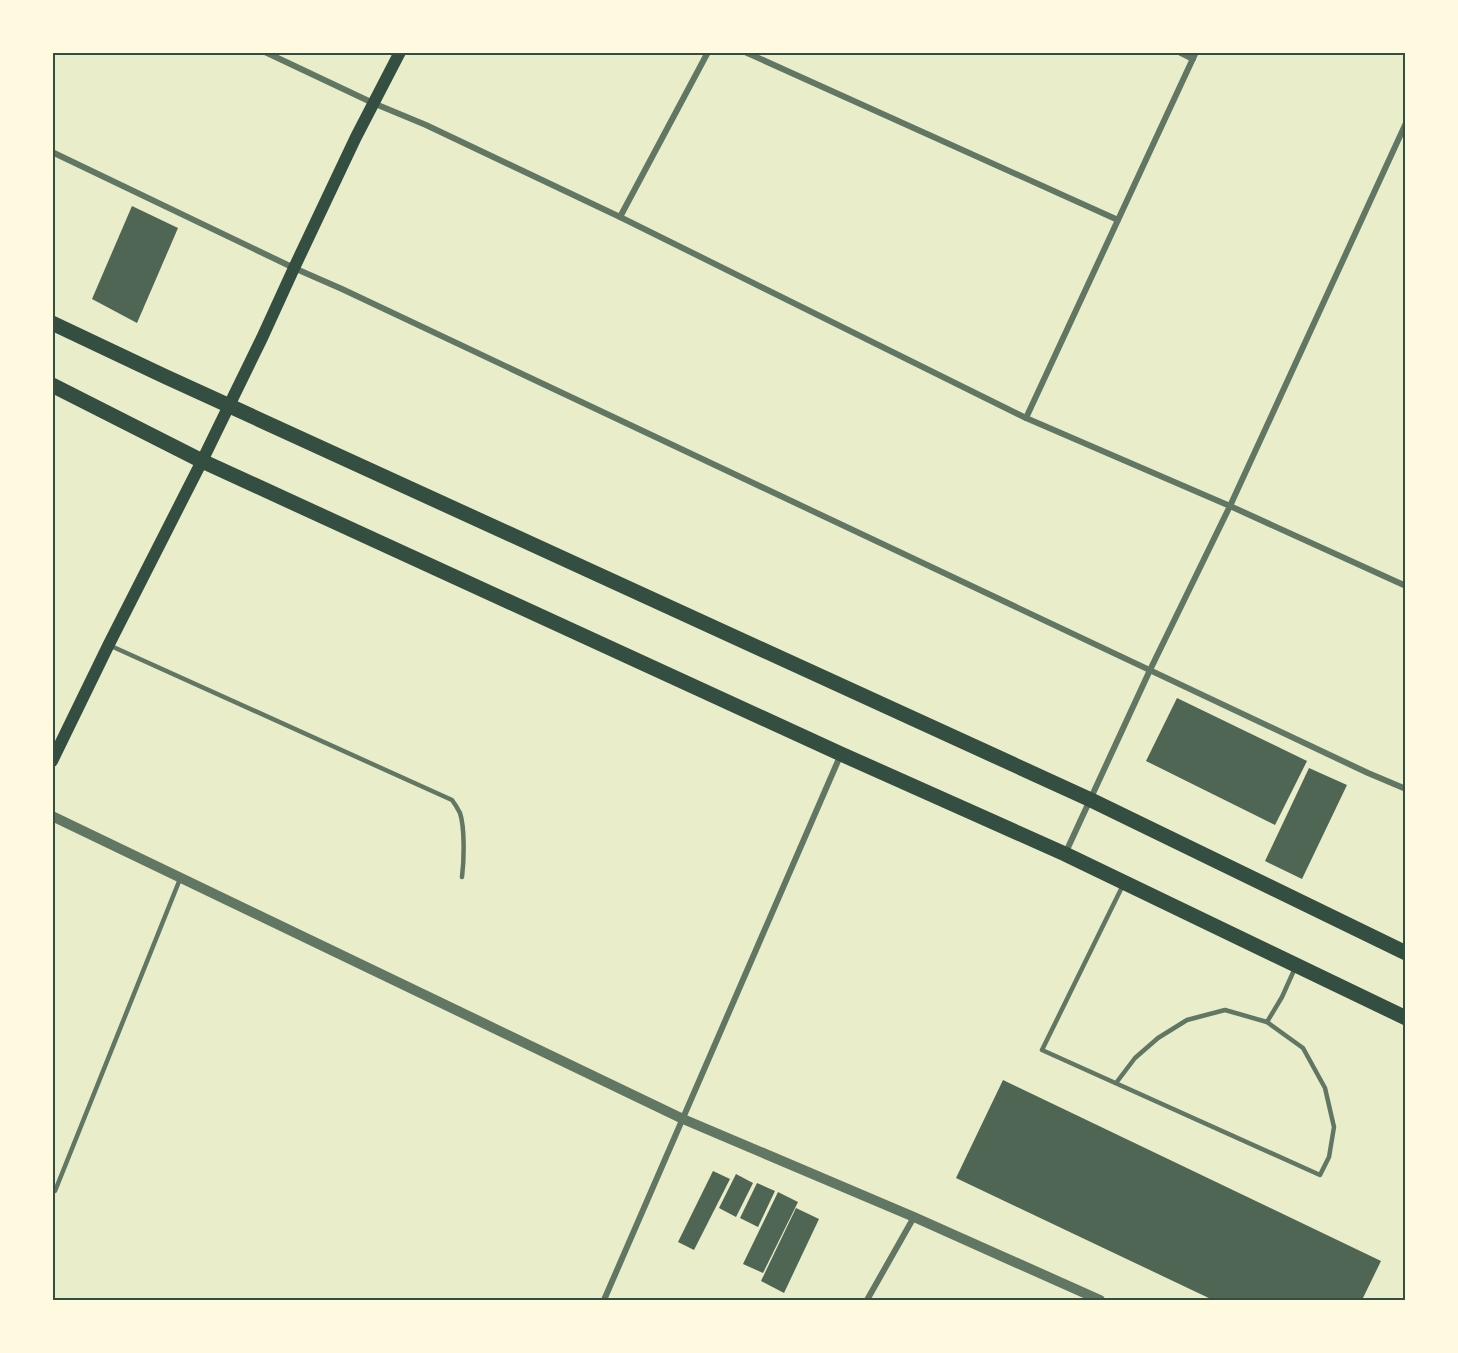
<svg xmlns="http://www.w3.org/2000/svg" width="1458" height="1353" font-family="'Source Sans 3',sans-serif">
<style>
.building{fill:#4f6655}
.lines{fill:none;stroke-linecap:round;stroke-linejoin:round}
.service{stroke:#617663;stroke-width:4.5}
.minor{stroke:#617663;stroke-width:6}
.tertiary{stroke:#617663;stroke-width:10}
.secondary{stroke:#344e41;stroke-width:12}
.primary{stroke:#344e41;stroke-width:15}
.neatline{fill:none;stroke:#344e41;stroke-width:2}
</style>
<rect width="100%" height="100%" fill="#e9edc9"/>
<g class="building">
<path d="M132,206L178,228L137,323L92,299Z"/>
<path d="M1177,698L1307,761L1275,825L1146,761Z"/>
<path d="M1309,768L1347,785L1302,879L1265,861Z"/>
<path d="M1003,1080L1381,1261L1362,1300H1213L956,1178Z"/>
<path d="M713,1171L730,1179L694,1250L678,1242Z"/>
<path d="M736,1174L753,1183L736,1217L719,1208Z"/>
<path d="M757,1183L775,1191L758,1227L740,1218Z"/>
<path d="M778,1192L798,1202L763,1273L743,1264Z"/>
<path d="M796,1208L819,1219L784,1293L761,1281Z"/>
</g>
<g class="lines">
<g class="service">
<path d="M111,646L452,800C455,804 458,809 460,813C465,828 464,861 462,877"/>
<path d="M1267,1022L1282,997L1295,968"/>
<path d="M1116,1083L1135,1058L1158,1038L1187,1020L1225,1010L1267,1022L1303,1048L1325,1088L1334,1127L1329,1157L1320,1175L1042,1050L1123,885"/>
<path d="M55,1191L180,879"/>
</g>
<g class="minor">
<path d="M265,52L373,103L426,125L620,217L1026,418L1230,506L1406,586"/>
<path d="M745,52L1118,220"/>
<path d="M1179,52L1193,59"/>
<path d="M52,152L294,268L342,289L1368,773L1406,789"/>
<path d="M620,217L708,52"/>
<path d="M1026,418L1196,52"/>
<path d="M1065,854L1150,670L1230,506L1406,123"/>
<path d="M604,1300L841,754"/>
<path d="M867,1300L914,1217"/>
</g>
<path class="tertiary" d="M52,816L683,1119L914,1217L1100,1300"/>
<path class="secondary" d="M52,761L109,644L202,461L262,338L294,268L356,137L400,52"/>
<g class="primary">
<path d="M52,323L164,376L1091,800L1406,953"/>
<path d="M52,385L202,461L841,754L1065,854L1406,1018"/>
</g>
</g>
<rect width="1458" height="1353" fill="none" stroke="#fefae0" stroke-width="108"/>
<rect x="54" y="54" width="1350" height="1245" class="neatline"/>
</svg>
